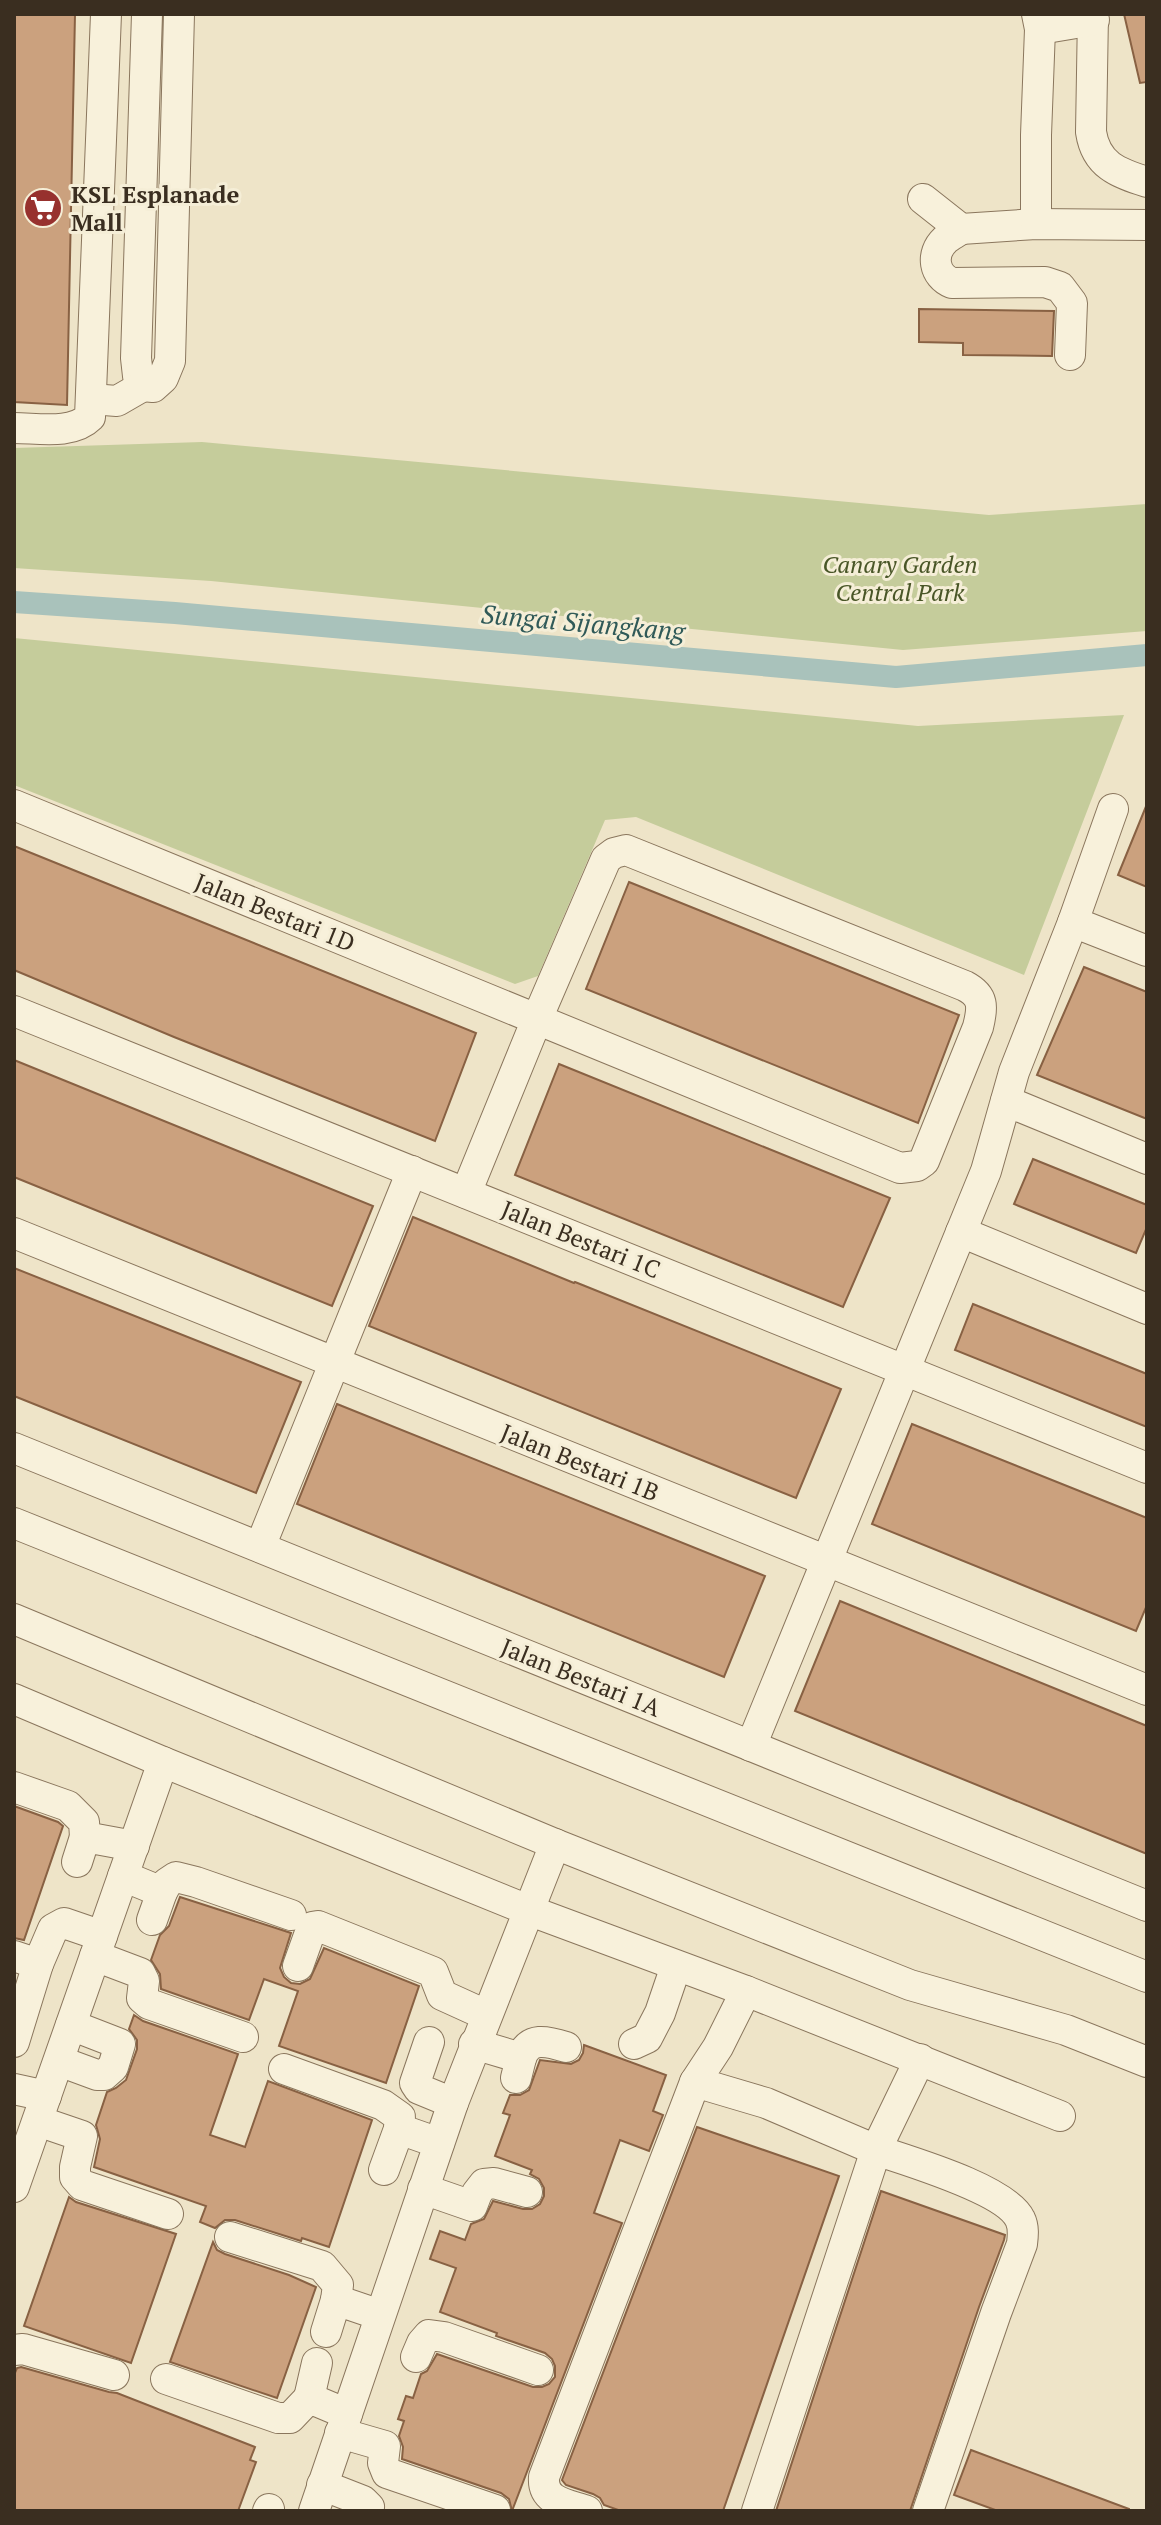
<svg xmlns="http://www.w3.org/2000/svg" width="1161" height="2525" font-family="'PT Serif',serif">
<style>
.park{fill:#c5cc9b}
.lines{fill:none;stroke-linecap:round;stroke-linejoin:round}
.canal{stroke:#a9c2bb;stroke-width:22}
.building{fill:#cba17e;stroke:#886143;stroke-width:2}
.minor-casing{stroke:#8a765d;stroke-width:32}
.minor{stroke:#f8f1db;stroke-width:30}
.labels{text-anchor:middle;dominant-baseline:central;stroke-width:6;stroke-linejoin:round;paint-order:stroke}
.poi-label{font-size:24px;font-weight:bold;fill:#3a2e20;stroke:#f5eed7;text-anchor:start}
.park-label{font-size:24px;font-style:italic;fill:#495627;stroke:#f5eed7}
.street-label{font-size:24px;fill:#3a2e20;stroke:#f5eed7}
.water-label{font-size:26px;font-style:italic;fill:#305a58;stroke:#f5eed7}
</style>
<rect width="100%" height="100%" fill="#eee4c8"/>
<g class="park">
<path d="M202,442L989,515L1147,504V631L903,650L211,581L14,568V448Z"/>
<path d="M14,638L918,726L1124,715L1024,975L636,817L605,820L538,976L515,984L14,785Z"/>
</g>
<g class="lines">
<path class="canal" d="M14,602L175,613L896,677L1147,655"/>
</g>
<g class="building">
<path d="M14,14H75L67,405L14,402Z"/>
<path d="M1124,14H1147V82L1140,83Z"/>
<path d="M919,309L1054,311L1052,356L963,355V343L919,342Z"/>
<path d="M1147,804V887L1118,875Z"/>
<path d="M14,846L476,1033L435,1141L174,1037L14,970Z"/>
<path d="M629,882L959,1015L918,1123L586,989Z"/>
<path d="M1084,967L1147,992V1119L1037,1075Z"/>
<path d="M14,1060L373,1206L332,1306L14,1177Z"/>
<path d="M559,1064L890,1198L843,1307L515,1175Z"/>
<path d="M1033,1159L1147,1205V1227L1136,1253L1014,1204Z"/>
<path d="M413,1217L574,1283L575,1282L841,1389L796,1498L369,1326Z"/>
<path d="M14,1268L301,1382L256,1493L14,1396Z"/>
<path d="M973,1304L1147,1374V1427L955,1350Z"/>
<path d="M337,1404L765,1576L724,1677L297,1504Z"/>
<path d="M912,1424L1147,1518V1605L1136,1631L872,1524Z"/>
<path d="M840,1601L1147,1726V1854L795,1711Z"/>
<path d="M14,1806L58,1822L63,1826L24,1940L14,1938Z"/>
<path d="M180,1897L291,1933L280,1968L284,1977L291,1983L300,1984L310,1979L324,1948L419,1986L386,2083L279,2046L298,1991L264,1979L249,2020L161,1989L160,1974L151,1960L160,1935L169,1926Z"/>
<path d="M134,2015L143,2021L238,2054L210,2135L245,2147L268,2081L372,2120L329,2247L302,2238L301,2241L235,2220H225L215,2228L200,2222L206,2206L94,2167L100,2139L96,2125L107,2092L116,2088L126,2080L137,2049V2040L129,2029Z"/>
<path d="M584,2045L666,2075L653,2111L663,2115L649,2151L620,2140L594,2213L622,2223L512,2511L509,2499L501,2493L402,2459L403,2447L399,2436L404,2421L398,2419L406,2396L413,2398L421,2374L427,2371L437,2354L533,2387H542L549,2384L555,2377V2366L552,2359L545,2353L496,2336L497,2333L440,2312L456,2268L430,2259L440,2231L465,2240L471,2224L484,2219L493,2201L523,2209H532L540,2204L544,2196V2188L539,2179L530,2174L532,2170L495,2156L510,2115L503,2113L510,2095H520L529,2090L540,2060L571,2064L579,2060L583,2053Z"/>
<path d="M697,2127L839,2176L723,2511H621L604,2505L600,2498L593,2494L566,2485L562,2480Z"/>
<path d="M881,2191L1005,2235L1004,2240L979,2307L910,2511H776Z"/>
<path d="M69,2197L76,2202L176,2234L131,2363L24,2326Z"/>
<path d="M213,2242L217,2250L225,2254L289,2275L316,2287L277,2398L170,2362Z"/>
<path d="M21,2367L109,2392L117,2393L255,2447L250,2460L256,2462L238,2511H14V2375L17,2368Z"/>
<path d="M971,2450L1129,2509V2511H998L954,2495Z"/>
</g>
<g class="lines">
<defs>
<g id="minor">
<path d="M147,14L136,358L138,376L143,386L153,387L163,378L170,361L179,14"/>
<path d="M1093,14L1091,132C1096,165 1118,173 1147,182"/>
<path d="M1040,29L1094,20"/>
<path d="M923,199L961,229L1036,224L1147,225"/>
<path d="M1036,224V135L1040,29L1037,14"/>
<path d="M961,229C956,233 949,236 945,240C930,254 934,276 952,283L1045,282L1060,287L1072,303L1070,355"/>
<path d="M91,399L117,401L143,386"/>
<path d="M14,428C38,428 72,435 90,417L106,14"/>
<path d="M14,805C309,926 605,1047 900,1168L917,1166L924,1161L978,1027C983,1007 984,996 965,986L626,850L614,853L606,859L537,1019L466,1193"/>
<path d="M1073,922L1147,951"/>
<path d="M14,1011L1147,1468"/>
<path d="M1006,1101L1147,1159"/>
<path d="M961,1232L1147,1309"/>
<path d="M14,1233L1147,1690"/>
<path d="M14,1448L1147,1906"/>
<path d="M14,1523L1147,1977"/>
<path d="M260,1547L412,1171"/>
<path d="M14,1619L555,1844L910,1985L1066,2030L1147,2062"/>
<path d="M14,1699L163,1762L528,1910L746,1991L1060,2116"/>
<path d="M751,1746L986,1171L1014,1072L1073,922L1113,809"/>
<path d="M14,1787L68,1806L84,1822L85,1837"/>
<path d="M77,1862L85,1837L134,1846"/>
<path d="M123,1876L162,1892L167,1883L176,1877L196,1882L291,1915"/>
<path d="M152,1920L162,1892"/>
<path d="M14,1956L38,1964L53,1929L64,1923L102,1936"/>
<path d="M95,1956L140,1973L144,1981L142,1998L149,2004L243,2037"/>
<path d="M298,1966L312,1927L318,1926L433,1972L442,1995L486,2015"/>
<path d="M746,1991L718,2047L695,2082L766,2103L876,2150L920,2059"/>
<path d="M14,2042L38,1964"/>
<path d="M429,2042L415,2083L419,2089L453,2103"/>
<path d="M474,2044L521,2058L516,2078"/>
<path d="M634,2044L647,2038L660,2013L676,1966"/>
<path d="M521,2058C529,2036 547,2041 566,2047"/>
<path d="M59,2061L97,2075H104L113,2067L120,2044L71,2025"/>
<path d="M284,2069L383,2105L400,2117L399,2129L439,2143"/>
<path d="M14,2089L46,2096"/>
<path d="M38,2121L82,2136L75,2167V2177L82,2185L168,2214"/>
<path d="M384,2170L399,2129"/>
<path d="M14,2187L163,1762"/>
<path d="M423,2189L472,2206L477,2193L484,2184L494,2183L527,2192"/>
<path d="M230,2237L322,2266L338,2285L336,2300"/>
<path d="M326,2332L336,2300L380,2315"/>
<path d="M14,2350L23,2349L114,2375"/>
<path d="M416,2357L422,2343L429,2335L444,2337L538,2370"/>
<path d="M166,2379L278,2418H290L309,2398L347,2414"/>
<path d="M309,2398L317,2363"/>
<path d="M340,2433L385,2446L383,2463L387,2473L495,2510"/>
<path d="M322,2485L363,2501L369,2507L368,2511"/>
<path d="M268,2511L269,2509"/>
<path d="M314,2511L453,2103L555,1844"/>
<path d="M587,2511C567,2504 542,2502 544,2477L695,2082"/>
<path d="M757,2511L876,2150C908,2161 1006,2189 1020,2219C1024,2227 1023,2236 1022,2244L996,2313L928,2511"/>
</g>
</defs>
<use href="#minor" class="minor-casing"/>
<use href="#minor" class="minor"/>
</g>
<defs>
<symbol id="supermarket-disc" viewBox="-11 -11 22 22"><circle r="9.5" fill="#97312e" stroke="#f5eed7"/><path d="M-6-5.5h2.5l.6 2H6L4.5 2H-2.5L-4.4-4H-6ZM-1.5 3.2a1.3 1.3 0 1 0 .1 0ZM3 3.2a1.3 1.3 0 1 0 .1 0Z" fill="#fff"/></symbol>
</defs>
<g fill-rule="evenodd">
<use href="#supermarket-disc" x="21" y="186" width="44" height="44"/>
</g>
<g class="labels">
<g class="poi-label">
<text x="71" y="194">KSL Esplanade<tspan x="71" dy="28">Mall</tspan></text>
</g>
<g class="park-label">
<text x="900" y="564">Canary Garden<tspan x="900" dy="28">Central Park</tspan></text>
</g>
<g class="street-label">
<text transform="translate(275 912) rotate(22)">Jalan Bestari 1D</text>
<text transform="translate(581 1239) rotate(22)">Jalan Bestari 1C</text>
<text transform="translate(580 1462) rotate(22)">Jalan Bestari 1B</text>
<text transform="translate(581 1677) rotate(22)">Jalan Bestari 1A</text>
</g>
<g class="water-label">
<text transform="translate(583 622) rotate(5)">Sungai Sijangkang</text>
</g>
</g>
<rect width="1161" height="2525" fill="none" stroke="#3a2e20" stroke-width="32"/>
</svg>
